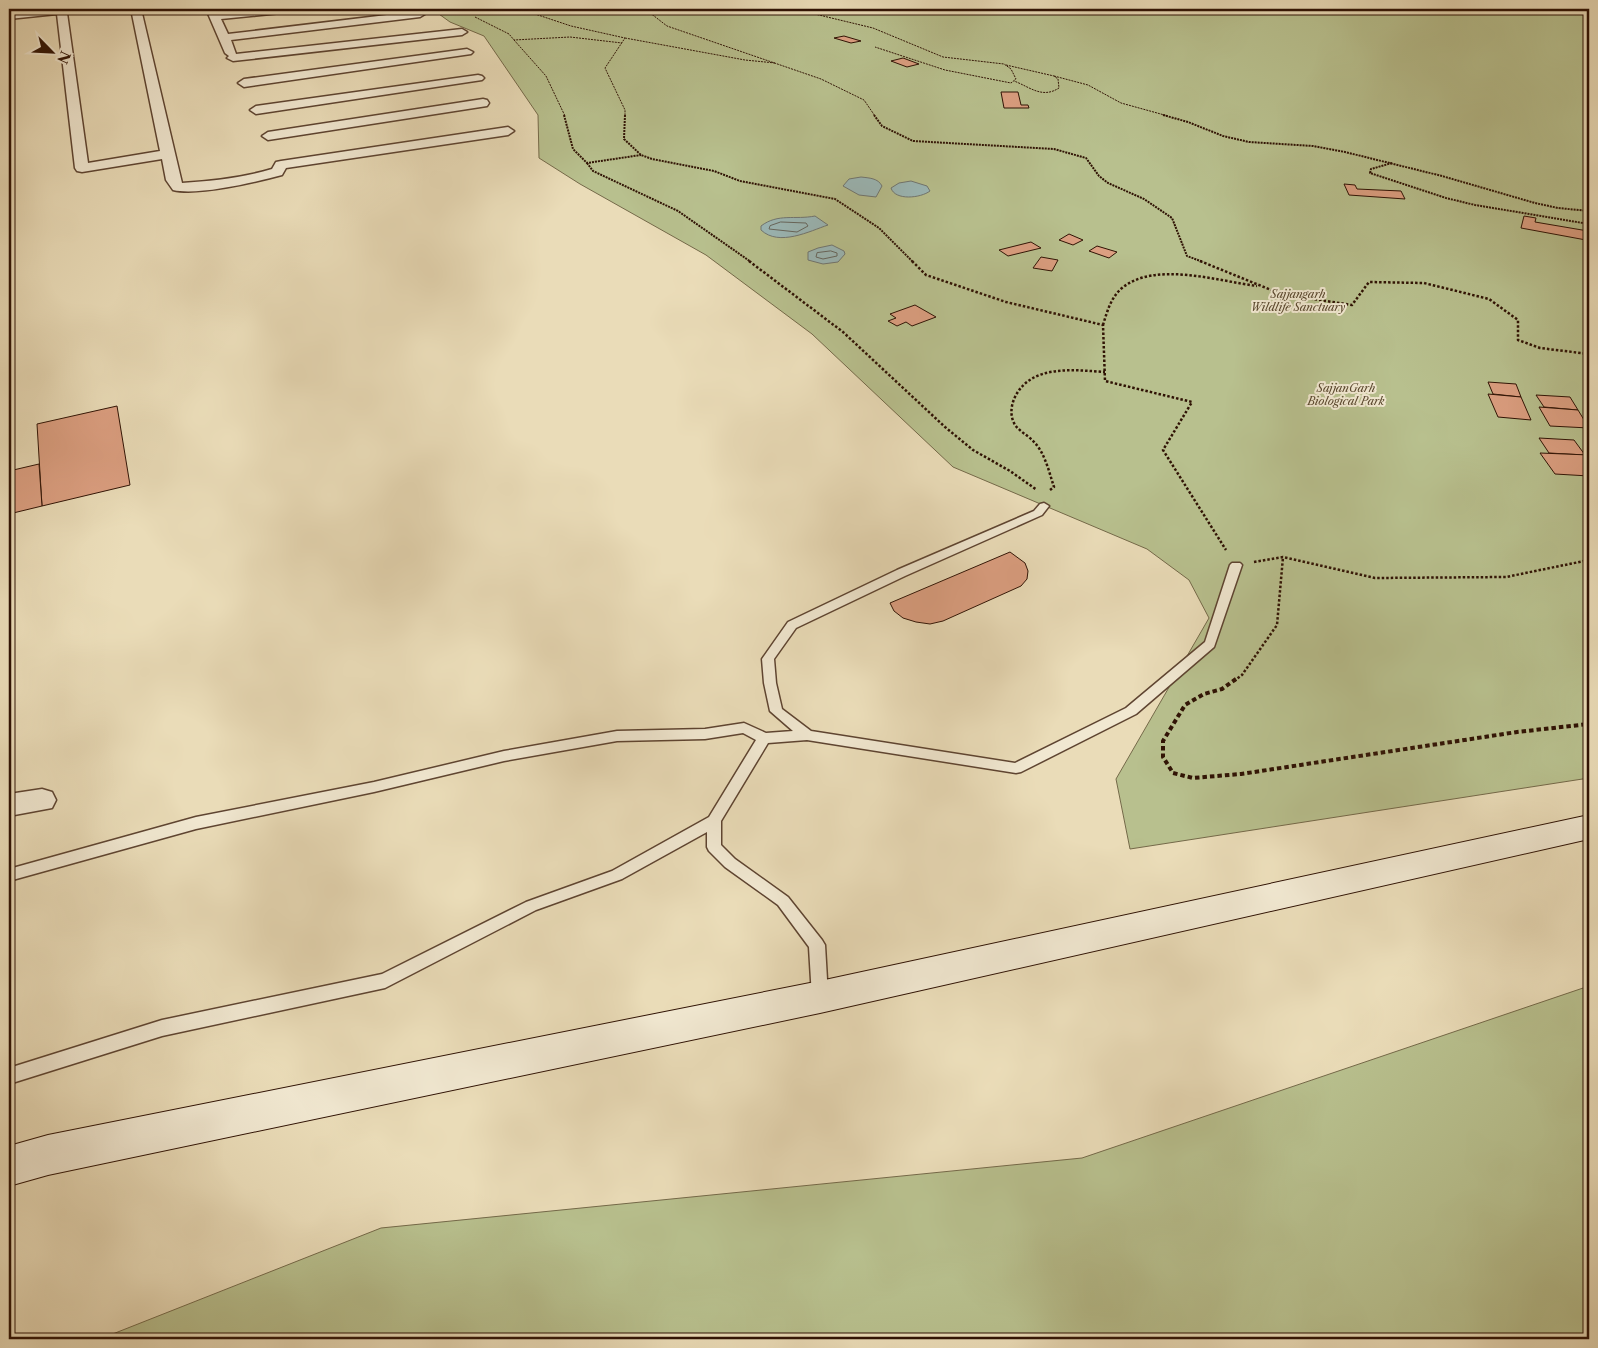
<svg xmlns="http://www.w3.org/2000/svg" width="1598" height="1348" font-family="'Libre Caslon Text',serif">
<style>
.green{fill:#b8c08e;stroke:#746949}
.water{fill:#9bb9b9;stroke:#707671}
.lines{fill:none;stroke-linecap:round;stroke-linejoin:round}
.shore{stroke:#65665e;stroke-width:1}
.building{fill:#dc9f81;stroke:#2f1204}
.lane-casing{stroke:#5e4431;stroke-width:3}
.street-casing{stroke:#5e4431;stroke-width:3}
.secondary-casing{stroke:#2f1204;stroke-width:2}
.path-far3{stroke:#2f1204;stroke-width:1;stroke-dasharray:2 1;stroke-linecap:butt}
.path-far2{stroke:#2f1204;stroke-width:2;stroke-dasharray:2 1;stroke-linecap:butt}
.path-far1{stroke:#2f1204;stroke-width:2.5;stroke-dasharray:2.5 2;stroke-linecap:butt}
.path{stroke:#2f1204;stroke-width:4;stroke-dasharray:4.5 3;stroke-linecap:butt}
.lane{fill:#f1e8d1;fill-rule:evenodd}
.street{fill:#f1e8d1;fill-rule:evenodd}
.secondary{fill:#f1e8d1;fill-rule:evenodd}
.labels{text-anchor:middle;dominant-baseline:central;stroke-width:4;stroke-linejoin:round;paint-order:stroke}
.far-park-label{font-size:11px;font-style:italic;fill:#58462d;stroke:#f1e8d1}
</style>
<rect width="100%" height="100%" fill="#eadcb8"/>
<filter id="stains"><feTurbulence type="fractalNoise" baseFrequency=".004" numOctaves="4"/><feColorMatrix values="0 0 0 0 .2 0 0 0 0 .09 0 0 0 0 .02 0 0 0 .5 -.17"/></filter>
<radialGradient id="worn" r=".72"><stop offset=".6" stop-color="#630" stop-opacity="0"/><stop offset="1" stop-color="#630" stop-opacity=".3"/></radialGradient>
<g class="green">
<path d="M432,9H1589V778L1130,849L1116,779L1209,618L1189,580L1147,549L953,467L812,334L706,255L580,184L539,158L538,115L484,36L450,22Z"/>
<path d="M1589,986V1339H100L381,1228L1082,1158Z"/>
</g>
<g class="water">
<path d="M861,177C869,178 878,178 882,186L876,197L859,195L843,186L849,179Z"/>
<path d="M911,181L927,186L930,191C921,198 895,201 891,188L899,183Z"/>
<path d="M815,216L828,225C810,231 779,247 761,230V226C778,213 795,220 815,216Z"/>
<path d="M832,245L844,251L845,254L838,262L823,264L808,260V252L818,248Z"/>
</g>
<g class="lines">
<g class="shore">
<path d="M781,222L806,223L808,226L797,232L769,229L770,226Z"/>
<path d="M831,251L837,253V256L823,259L816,257L817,253Z"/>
</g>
</g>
<g class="building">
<path d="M844,36L861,41L851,43L834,38Z"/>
<path d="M903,58L919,64L907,67L891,61Z"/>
<path d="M1001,92H1018L1021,105H1028L1029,108H1004Z"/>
<path d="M1344,184L1355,185L1357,189L1401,191L1405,199L1349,195Z"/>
<path d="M1524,216L1536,218L1535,222L1588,231L1586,240L1521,228Z"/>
<path d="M1069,234L1083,240L1073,245L1059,240Z"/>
<path d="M1031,242L1041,248L1008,256L999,250Z"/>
<path d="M1097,246L1117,252L1109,258L1089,251Z"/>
<path d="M1041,257L1058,260L1052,271L1033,268Z"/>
<path d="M915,305L936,317L912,326L906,322L897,326L888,321L896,318L890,314Z"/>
<path d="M1488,382L1516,384L1521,397L1493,394Z"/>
<path d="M1488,394L1521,397L1531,420L1498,417Z"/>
<path d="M1536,395L1570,397L1578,410L1544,407Z"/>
<path d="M117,406L130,485L42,506L37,424Z"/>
<path d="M1539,407L1578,410L1589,428L1550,426Z"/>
<path d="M1539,438L1574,440L1585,455L1549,453Z"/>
<path d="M1540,453L1589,455V476L1555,474Z"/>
<path d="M39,464L42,506L9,514V471Z"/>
<path d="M1010,552L1025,563L1028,571L1027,579L1021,586L943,621L930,624L916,622L903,618L894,611L890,603Z"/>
</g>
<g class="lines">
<defs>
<path id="lane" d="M1044,503L1049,506L1042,515L905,576L796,628L774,659L776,683L782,709L811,731L1015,763L1126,708L1205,642L1230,565L1232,563H1240L1242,565L1214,647L1136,714L1021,772L1016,773L807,740L768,743L721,821V845L735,859L788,897L822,940L825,945L828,997L826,1002L820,1004L814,1002L812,997L809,947L778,905L725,867L709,851L707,847V832L622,879L536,910L385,988L162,1036L9,1084V1068L162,1020L382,974L526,902L612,871L709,817L756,740L743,733L705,739L617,741L504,761L374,792L196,829L9,881V869L196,817L374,782L504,751L617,731L705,729L744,723L766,733L793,731L770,711L764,683L762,659L788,622L897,570L1034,511L1040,504Z"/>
<g id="street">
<path d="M50,9H82L81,11L67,13L88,163L160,151L131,9H141L182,183C212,181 242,178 272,169L276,162L281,161L508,127L514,131L508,135L286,168L282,175C256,182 198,196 173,190L166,180L162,159L82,172L77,171L75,168L57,14L9,19V13Z"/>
<path d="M206,9H216L218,14L265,9H296L291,12L221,19L228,34L420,11L425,14L420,17L231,40L236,54L462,29L467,32L462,35L233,61L227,58L229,56L225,53Z"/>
<path d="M467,49L473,52L471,54L244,87L238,83L244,79Z"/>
<path d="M478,75L482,76L484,78L482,80L256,114L250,110L256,106Z"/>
<path d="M483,99L487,100L489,103L487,106L268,140L262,136L268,132Z"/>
<path d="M42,789L52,792L56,800L52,808L9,816V794Z"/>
</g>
<path id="secondary" d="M1589,815V839L820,1013L48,1175L9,1186V1146L48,1135L820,981Z"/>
</defs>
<use href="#lane" class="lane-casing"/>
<use href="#street" class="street-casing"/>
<use href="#secondary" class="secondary-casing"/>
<g class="path-far3">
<path d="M460,9L469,14"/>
<path d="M520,9L571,26L625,38L605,68L625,110V116"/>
<path d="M645,9L667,26L821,79L864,100L875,116"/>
<path d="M794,9L873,28L943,57L1004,64L1011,69L1016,79L1011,83L945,70L875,47"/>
<path d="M475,17L509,34L514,40L570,37L622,43"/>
<path d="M625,38L745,60L775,63"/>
<path d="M514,40L546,76L565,116"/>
<path d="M1006,65L1054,76L1058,79L1059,88C1042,99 1030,87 1014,81"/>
<path d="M1054,76L1088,85L1121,103L1168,116"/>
</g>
<g class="path-far2">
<path d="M564,115L573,149L587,163L641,155"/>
<path d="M625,115L624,139L641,155L652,159L714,171L740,181L835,199L879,228L913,262"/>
<path d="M874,115L882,126L913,141L1054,149L1086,158L1099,176L1108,183L1144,199L1172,218L1187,256L1203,262"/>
<path d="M1163,115L1188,122L1223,136L1249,142L1313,146L1345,152L1442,176L1535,203L1558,208L1589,211"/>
<path d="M587,163L593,171L678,211L751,262"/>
<path d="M1392,163L1371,169L1370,173L1446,198L1475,205L1589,224"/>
</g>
<g class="path-far1">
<path d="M749,261L843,332L945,427L973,450L1010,471L1037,490"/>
<path d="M912,261L926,275L1006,302L1103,325L1105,381L1192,402L1163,450L1226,550"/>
<path d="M1200,261L1281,294L1352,305L1369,282L1424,283L1489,299L1518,320V340L1540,348L1589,354"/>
<path d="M1103,325C1107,312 1111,297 1122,288C1155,261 1218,281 1257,286"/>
<path d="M1050,490L1054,487C1049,472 1045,453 1034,442C1028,435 1018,431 1014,423C1010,415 1011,405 1015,397C1031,364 1074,370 1105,372"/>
<path d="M1254,562L1283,557L1375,578L1506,577L1589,560"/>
<path d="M1234,681L1242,675L1277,625L1283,557"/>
</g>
<path class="path" d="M1236,679L1222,689L1204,694L1185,705L1163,741V757L1173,773L1193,778L1241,774L1517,732L1589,724"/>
<use href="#lane" class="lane"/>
<use href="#street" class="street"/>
<use href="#secondary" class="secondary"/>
</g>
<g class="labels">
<g class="far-park-label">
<text x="1298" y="294">Sajjangarh<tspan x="1298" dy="13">Wildlife Sanctuary</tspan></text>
<text x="1346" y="388">SajjanGarh<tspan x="1346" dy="13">Biological Park</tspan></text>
</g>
</g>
<rect width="1598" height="1348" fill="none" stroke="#eadcb8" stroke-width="30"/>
<rect x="10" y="10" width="1578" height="1328" fill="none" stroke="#2f1204" stroke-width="2.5"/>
<rect x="15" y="15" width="1568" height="1318" fill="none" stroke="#2f1204"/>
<g transform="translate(52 52) rotate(114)" stroke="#f1e8d1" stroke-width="4" paint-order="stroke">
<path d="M0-4L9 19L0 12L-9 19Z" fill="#2f1204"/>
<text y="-8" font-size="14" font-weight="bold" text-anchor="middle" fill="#2f1204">N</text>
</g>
<rect width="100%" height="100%" filter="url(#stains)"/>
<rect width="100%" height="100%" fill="url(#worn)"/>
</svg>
